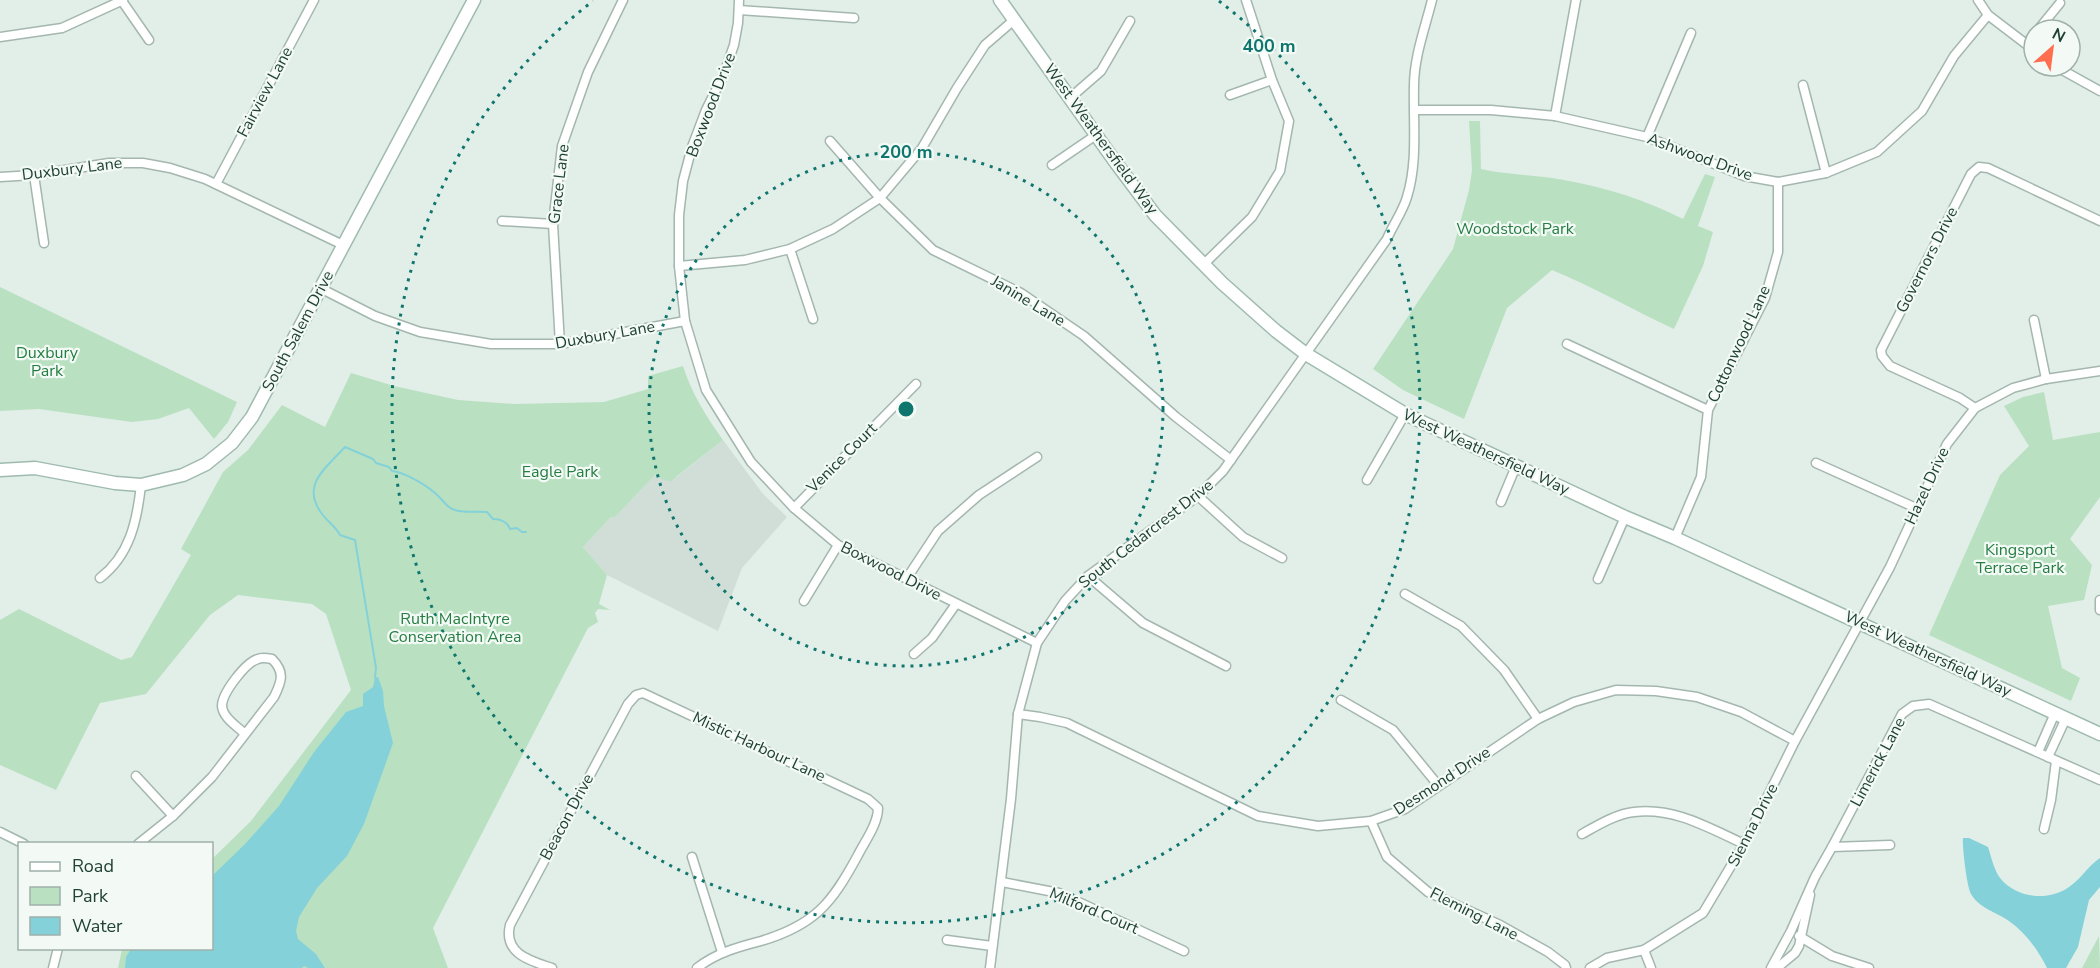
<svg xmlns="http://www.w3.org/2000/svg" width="2100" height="968" font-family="'Nunito Sans',sans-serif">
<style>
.built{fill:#d0ded7}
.green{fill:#b9e1c1}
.water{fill:#84d1d9}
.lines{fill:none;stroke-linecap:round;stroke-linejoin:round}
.stream{stroke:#84d1d9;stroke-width:2}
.street-casing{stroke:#a4b7af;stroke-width:11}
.secondary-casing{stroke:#9fbbaf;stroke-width:15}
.street{stroke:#fff;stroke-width:8}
.secondary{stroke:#fff;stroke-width:12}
.ring{fill:none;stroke:#0f766e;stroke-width:3;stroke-dasharray:3 6}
.labels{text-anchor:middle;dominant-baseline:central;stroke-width:4.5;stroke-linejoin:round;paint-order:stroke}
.street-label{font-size:16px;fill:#204136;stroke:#f3faf6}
.park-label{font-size:16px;fill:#257d42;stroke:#f3faf6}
.centre{fill:#0f766e;stroke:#f3faf6;stroke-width:3}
.ring-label{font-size:18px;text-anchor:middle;font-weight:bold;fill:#0f766e;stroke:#f3faf6;stroke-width:4.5;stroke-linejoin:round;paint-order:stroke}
</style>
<rect width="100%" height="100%" fill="#e2eee8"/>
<path class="built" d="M723,440L763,494L787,517L742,568L718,631L607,575L583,547L611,517H615L656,474L677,477Z"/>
<g class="green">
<path d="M1469,121H1480L1481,169C1508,175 1536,175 1564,180C1605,187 1646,200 1683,219L1705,174L1715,177L1698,226L1713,232L1703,266L1674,329C1633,310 1594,287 1552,270L1507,308L1464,419L1403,390L1373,369L1453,249L1469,190L1472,170Z"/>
<path d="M0,287L237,402L228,422L214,439L189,408L158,419L132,422L39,409L0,411Z"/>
<path d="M683,366C692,394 706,416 723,440L671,481L663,480L656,474L615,517H611L583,547L607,575L599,604L610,610L598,609L595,613L598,622L588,628L433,928L448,968H118L122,949L212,948V859L251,821L351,690L326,614L312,604L238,595L210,615L146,694L100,703L56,790L0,765V620L19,609L121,660L132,657L191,555L181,549L223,472L248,450L282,405L325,427L351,373L394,386L458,400L515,404L604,402L648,389V376Z"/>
<path d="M2044,392L2053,440L2100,432V497L2070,539L2092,565L2084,600L2048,606L2062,668L2080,678L2071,701L1929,635L2000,475L2029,446L2004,406L2023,397Z"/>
<path d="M2099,936L2100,968H2082Z"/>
</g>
<g class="water">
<path d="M378,677L383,691L384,706L393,743L364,824L347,856L317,888L299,917L296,931L298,939L316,954L325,968H308L304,966L302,968H125L126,957L131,949L212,948V876L245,844L279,806L314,752L346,712L363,706V694L373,687L375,678Z"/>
<path d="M1963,838H1969L1988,847C1991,856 1994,870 2000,878C2016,898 2048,902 2069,887C2081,879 2088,866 2100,858V887L2089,900L2078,947L2066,968H2047C2038,950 2026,933 2009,921C1996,912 1979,908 1971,894C1967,888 1962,846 1963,838Z"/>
</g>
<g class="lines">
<path class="stream" d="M375,678L376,668L355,540L340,535C335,526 328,522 322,514C300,485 326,468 345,447L373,459L376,463L389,467L392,471C404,472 426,485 435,493C440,497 444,503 449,507C458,514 475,511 487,512L493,519C501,519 507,521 510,529L517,528L522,532H526"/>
<defs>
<g id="street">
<path d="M739,0L738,23L734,45L723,76L706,110L692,147L683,181L679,215V266L685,321L706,390L751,462L794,508L838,545L1037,643"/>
<path d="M1978,0L1988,15L2034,50"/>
<path d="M122,1L149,40"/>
<path d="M739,10L854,18"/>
<path d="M2038,30L2060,3"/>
<path d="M0,37L62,28L123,0"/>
<path d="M2026,44L2034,35"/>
<path d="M2055,66L2100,91"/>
<path d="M1803,85L1826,173"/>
<path d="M1230,95L1272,80"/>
<path d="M1070,98L1101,71L1130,21"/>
<path d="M1415,110H1491L1555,116L1647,137L1744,176L1778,182L1826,173L1877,152L1922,111L1954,56L1988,15"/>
<path d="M1555,116L1576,0"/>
<path d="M1647,137L1691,33"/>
<path d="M830,141L880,198L933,250L1021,293L1084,336L1176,417L1231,460"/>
<path d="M1052,165L1096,135"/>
<path d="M34,175L44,243"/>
<path d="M0,177L34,175L109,163H143L170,168L205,179L343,245"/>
<path d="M216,184L314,0"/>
<path d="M502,221L553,224"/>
<path d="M790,249L813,319"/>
<path d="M1203,265L1252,217L1280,171L1289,121L1272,80L1246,0"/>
<path d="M679,266L745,260L790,249L833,229L880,198L922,148L957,88L985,45L1014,20"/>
<path d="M320,288L375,316L420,332L491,344H560L685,321"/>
<path d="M2034,320L2046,379"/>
<path d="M560,344L553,224L562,146L588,72L623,0"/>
<path d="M1567,344L1708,410"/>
<path d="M1975,408L1960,398L1890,366L1882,356L1881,350L1971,174L1979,167L1988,168L2100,221"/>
<path d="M1816,463L1916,508"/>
<path d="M1367,480L1405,414"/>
<path d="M1198,496L1243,537L1282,558"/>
<path d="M1501,502L1516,466"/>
<path d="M794,508L916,384"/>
<path d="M1675,538L1701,477L1708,410L1765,298L1778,252V182"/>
<path d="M1088,576L1143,623L1226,666"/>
<path d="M100,578C130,555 137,521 141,485"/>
<path d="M907,578L938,531L979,495L1037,457"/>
<path d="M1598,579L1625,517"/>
<path d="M1405,594L1461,626L1504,670L1538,719"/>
<path d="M2100,600V610"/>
<path d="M804,601L838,545"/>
<path d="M914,654L932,638L956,604"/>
<path d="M1341,700L1393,730L1438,785"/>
<path d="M1018,714L1040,717L1067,723L1258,816L1318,826L1371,821L1405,809L1538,719L1574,702L1616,690L1656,691L1697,697L1741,712L1795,741"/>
<path d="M2038,752L2055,713"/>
<path d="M2048,757L2066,718"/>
<path d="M136,776L173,816"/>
<path d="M1371,821L1387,857L1428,892L1500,925L1548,952L1565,965L1566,968"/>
<path d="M2044,829L2051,800L2056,761"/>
<path d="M0,832L24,844"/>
<path d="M1582,834C1598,825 1616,814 1634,812C1674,807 1709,828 1744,844"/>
<path d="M138,844L173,816L212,777L274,697C282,681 285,672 272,659C267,658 262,657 258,659C246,662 222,693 222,706C223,718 237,726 245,734"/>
<path d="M1832,847L1890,845"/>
<path d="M692,857L722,952"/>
<path d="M1002,882L1059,893L1184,951"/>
<path d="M1799,936L1832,956L1869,968"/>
<path d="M947,940L992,946"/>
<path d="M1644,950L1651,968"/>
<path d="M53,968L58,948"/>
<path d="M552,968C531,961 503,954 510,925L628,704L636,695L643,693L868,799L878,808C878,824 865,841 858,855C832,903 815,925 761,941C738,947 716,953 697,968"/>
<path d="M990,968L1011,799L1018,714L1037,643L1065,601L1088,576L1198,496L1223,471L1387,239C1393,225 1403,211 1407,197C1418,162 1413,122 1414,86C1414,57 1425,28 1432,0"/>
<path d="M1590,968L1607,958L1644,950L1703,913L1744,844L1795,741L1890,567L1947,444L1975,408L2013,388L2046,379L2100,371"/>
<path d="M1771,968L1791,931L1815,877L1832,847L1902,714L1913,706L1929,704L2100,780"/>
<path d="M1777,968L1795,953L1799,946L1810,895"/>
</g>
<g id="secondary">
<path d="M1000,0L1116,163L1155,215L1222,283L1276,331L1306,354L1405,414L1625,517L1675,538L2100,734"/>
<path d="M0,470L35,468L115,483L141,485L183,475L206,464L232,443L252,417L474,0"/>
</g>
</defs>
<use href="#street" class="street-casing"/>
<use href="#secondary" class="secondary-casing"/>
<use href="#street" class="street"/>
<use href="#secondary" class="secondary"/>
</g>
<g class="ring">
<circle cx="906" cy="409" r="257"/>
<path d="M1219 1A514 514 0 1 1 593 1"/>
</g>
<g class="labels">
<g class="street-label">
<text transform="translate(265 92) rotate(-62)">Fairview Lane</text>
<text transform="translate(711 105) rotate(-69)">Boxwood Drive</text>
<text transform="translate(1101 139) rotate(54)">West Weathersfield Way</text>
<text transform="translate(1700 157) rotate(20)">Ashwood Drive</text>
<text transform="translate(72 169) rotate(-7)">Duxbury Lane</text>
<text transform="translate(559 184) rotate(-83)">Grace Lane</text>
<text transform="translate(1927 260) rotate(-63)">Governors Drive</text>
<text transform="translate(1028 301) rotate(31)">Janine Lane</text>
<text transform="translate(298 331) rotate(-62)">South Salem Drive</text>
<text transform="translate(605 335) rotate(-10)">Duxbury Lane</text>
<text transform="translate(1739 344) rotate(-65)">Cottonwood Lane</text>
<text transform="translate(1486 452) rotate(25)">West Weathersfield Way</text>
<text transform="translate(842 458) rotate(-45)">Venice Court</text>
<text transform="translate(1927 486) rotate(-65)">Hazel Drive</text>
<text transform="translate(1146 534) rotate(-38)">South Cedarcrest Drive</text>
<text transform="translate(891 571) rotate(27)">Boxwood Drive</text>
<text transform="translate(1928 654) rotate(25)">West Weathersfield Way</text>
<text transform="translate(759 747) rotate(25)">Mistic Harbour Lane</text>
<text transform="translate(1878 762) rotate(-62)">Limerick Lane</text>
<text transform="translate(1442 781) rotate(-33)">Desmond Drive</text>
<text transform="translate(567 817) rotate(-62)">Beacon Drive</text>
<text transform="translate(1753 825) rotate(-63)">Sienna Drive</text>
<text transform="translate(1094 911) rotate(23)">Milford Court</text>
<text transform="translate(1474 914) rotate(27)">Fleming Lane</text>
</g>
<g class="park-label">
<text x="1515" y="229">Woodstock Park</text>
<text x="47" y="353">Duxbury<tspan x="47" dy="18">Park</tspan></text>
<text x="560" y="472">Eagle Park</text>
<text x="2020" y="550">Kingsport<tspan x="2020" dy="18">Terrace Park</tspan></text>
<text x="455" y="619">Ruth MacIntyre<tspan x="455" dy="18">Conservation Area</tspan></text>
</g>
</g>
<circle cx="906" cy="409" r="9" class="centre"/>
<g class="ring-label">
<text x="1269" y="52">400 m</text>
<text x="906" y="158">200 m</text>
</g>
<rect x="18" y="842" width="195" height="108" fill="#f3faf6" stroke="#9fb0a9" stroke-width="1.5"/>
<rect x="30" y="862" width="30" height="9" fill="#ffffff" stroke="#9fb0a9" stroke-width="1.5"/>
<text x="72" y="872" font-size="18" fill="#204136">Road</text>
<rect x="30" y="887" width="30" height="18" fill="#b9e1c1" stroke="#9fb0a9" stroke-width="1.5"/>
<text x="72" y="902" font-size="18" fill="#204136">Park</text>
<rect x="30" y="917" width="30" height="18" fill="#84d1d9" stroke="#9fb0a9" stroke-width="1.5"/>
<text x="72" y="932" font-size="18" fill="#204136">Water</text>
<g transform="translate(2052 48) rotate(28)"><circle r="28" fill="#f3faf6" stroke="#9fb0a9" stroke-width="1.5"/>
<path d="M0-4.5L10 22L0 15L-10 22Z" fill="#ff6f4f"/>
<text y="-9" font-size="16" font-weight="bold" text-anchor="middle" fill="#204136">N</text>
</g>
</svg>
